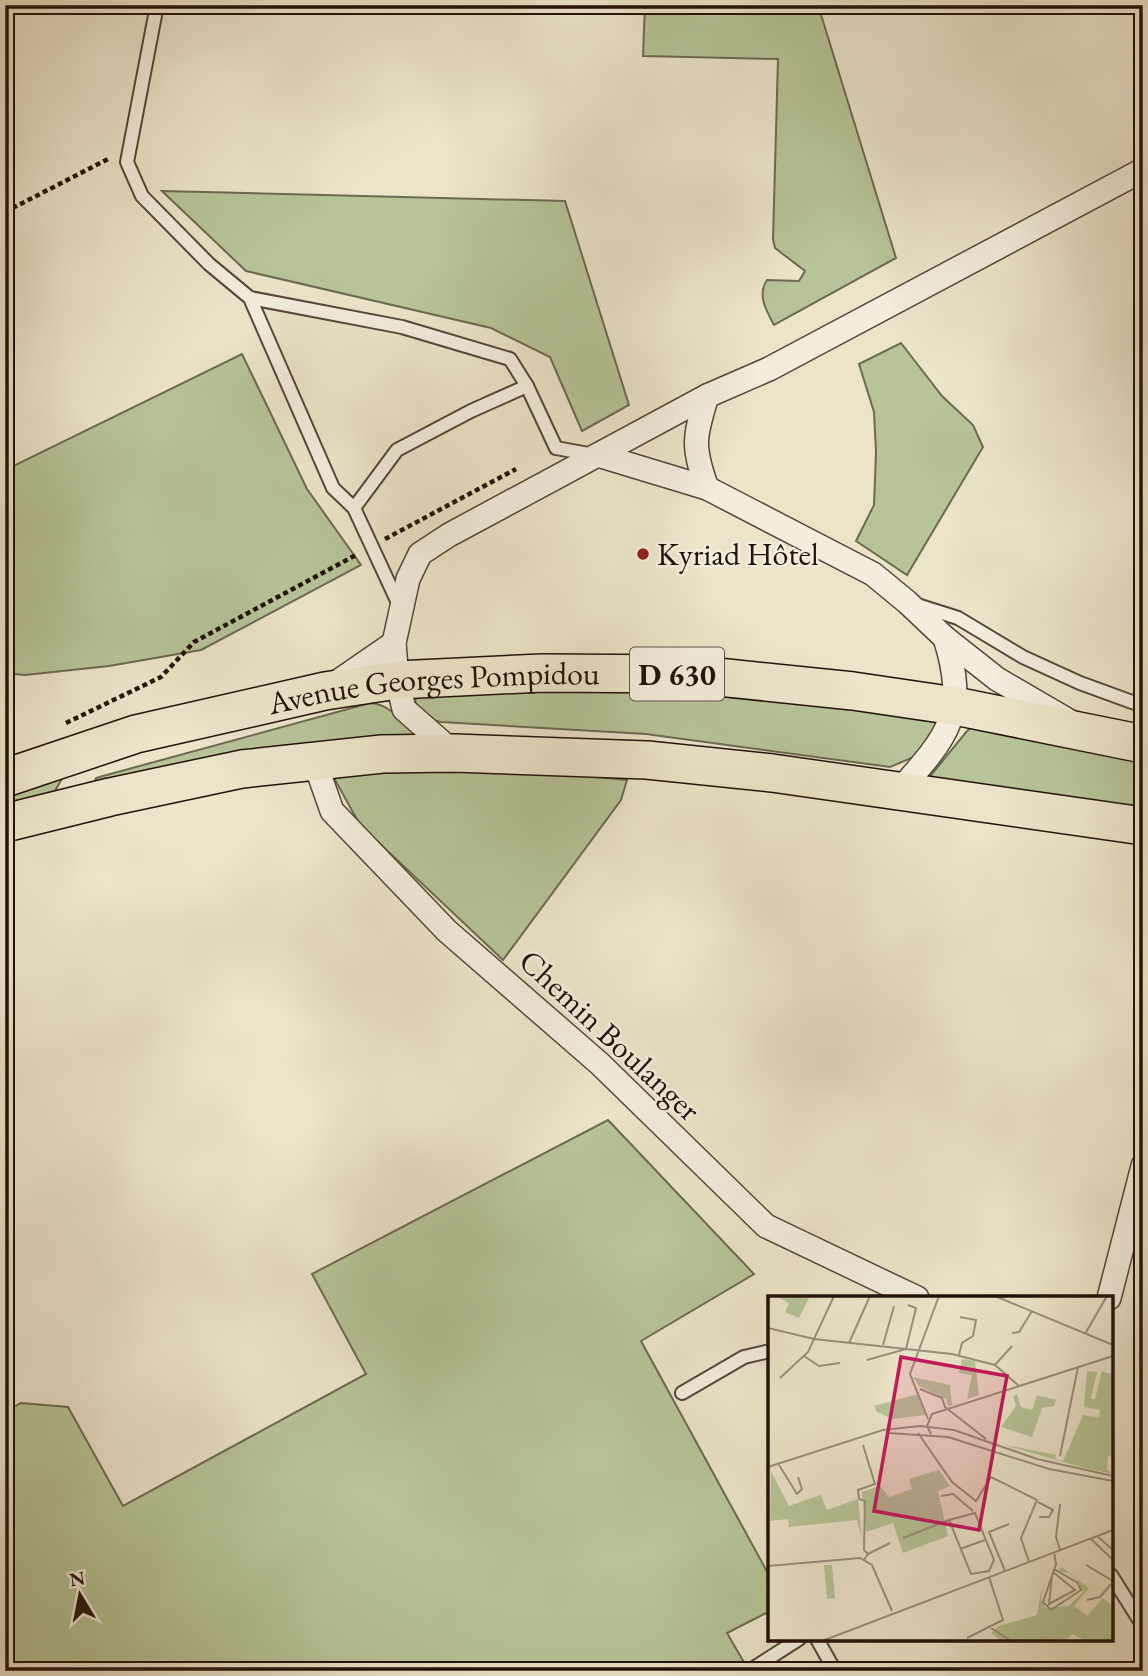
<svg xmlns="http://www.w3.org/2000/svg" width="1148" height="1676" font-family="'EB Garamond',serif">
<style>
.green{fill:#b6c498;stroke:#6c6a50;stroke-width:2}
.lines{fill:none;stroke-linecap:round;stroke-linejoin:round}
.service-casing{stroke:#544639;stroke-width:16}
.minor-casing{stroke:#544639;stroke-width:26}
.primary-casing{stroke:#221109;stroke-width:40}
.path{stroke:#221109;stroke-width:4.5;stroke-dasharray:5 3.5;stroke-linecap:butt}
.service{stroke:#f2eddc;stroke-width:12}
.minor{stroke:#f2eddc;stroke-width:23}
.primary{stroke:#ebe4c9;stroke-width:37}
.poi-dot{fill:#8f2418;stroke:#f2eddc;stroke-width:2.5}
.labels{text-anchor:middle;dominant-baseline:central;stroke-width:5;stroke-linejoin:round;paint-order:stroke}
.shield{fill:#f2eddc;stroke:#605348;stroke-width:2}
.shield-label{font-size:30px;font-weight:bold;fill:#221109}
.poi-label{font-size:32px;fill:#221109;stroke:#f2eddc;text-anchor:start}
.street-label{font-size:32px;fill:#221109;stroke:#f2eddc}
.inset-road{fill:none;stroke:#9b907c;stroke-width:2}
.view{fill:#c2185b;fill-opacity:0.15;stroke:#c2185b;stroke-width:3.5}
.inset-edge{fill:none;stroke:#221109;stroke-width:3.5}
</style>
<rect width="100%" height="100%" fill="#ebe4c9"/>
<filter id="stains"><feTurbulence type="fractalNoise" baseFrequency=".00286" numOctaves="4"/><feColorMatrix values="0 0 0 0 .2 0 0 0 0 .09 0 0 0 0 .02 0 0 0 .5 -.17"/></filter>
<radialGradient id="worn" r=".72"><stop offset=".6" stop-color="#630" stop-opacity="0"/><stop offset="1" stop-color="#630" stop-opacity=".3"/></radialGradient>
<g class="green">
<path d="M645,5H818L896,258L774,325C766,310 757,295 767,280L799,281L805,271L775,248L773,239L778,59L643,56Z"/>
<path d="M162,191L565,201L629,405L582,431L550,357L491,328L246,271Z"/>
<path d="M901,343L942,396L973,425L983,447L907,575L856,541L874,505L876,452L874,412L859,364Z"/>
<path d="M242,354L307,489L361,565L201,650L109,666L25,675L5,673V470Z"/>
<path d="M655,688L927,713L941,725L921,754L890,767L646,734L441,722L433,720L416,706L415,699L428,694Z"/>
<path d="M370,703C391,704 405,724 420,739L96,784L95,781L96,778L103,776Z"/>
<path d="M974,726L1143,756V813L927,780L967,731Z"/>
<path d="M481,766L627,780L621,800L503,960L360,825L334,778L404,768Z"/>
<path d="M63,777L52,796L5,810V792Z"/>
<path d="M608,1120L754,1274L641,1341L770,1577V1611L727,1633L749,1671H5V1412L21,1403L68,1407L123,1506L366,1374L312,1274Z"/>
</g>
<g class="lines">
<defs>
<g id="service">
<path d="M157,5L127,162L142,196L209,264L250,298L333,488L354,508L399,605"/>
<path d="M250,298L402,327L510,359L527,386L556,448L594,455"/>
<path d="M354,508L397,450L471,411L527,386"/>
<path d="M917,605L958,618L1023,657L1080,683L1143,706"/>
<path d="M682,1393L744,1357L770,1351"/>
<path d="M1111,1575L1143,1626"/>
<path d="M817,1639L835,1671"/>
<path d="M749,1671L799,1639"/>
</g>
<g id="minor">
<path d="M598,455L707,488L873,574L907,602L945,638L997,679L1069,721"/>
<path d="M707,488C692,447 694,437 707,396"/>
<path d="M333,685L394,643"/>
<path d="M454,753L404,709L397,680L394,643L408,579L420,554L449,535L707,396L769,369L1143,170"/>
<path d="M318,760L319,774L332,811L447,931L600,1064L766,1226L917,1298"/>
<path d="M898,792C947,737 969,714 945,638"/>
<path d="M1109,1298L1143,1166"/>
</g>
<g id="primary">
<path id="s1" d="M5,778L136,734L325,691L397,680L542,673L689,674L853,691L955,706L1143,744"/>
<path d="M5,823L110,797L242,769L382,754L454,753L647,760L772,773L1143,826"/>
</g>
</defs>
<use href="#service" class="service-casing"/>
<use href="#minor" class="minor-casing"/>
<use href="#primary" class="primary-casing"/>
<g class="path">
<path d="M5,212L110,158"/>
<path d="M385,539L516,469"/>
<path d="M66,723L161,677L194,642L356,555"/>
</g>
<use href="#service" class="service"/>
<use href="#minor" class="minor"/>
<use href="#primary" class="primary"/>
</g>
<circle class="poi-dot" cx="643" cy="554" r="7"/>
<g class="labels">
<rect class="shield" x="630" y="647.5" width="94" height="53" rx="5"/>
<g class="shield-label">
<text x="677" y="674">D 630</text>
</g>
<g class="poi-label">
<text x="657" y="554">Kyriad Hôtel</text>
</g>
<g class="street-label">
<text stroke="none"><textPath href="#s1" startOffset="441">Avenue Georges Pompidou</textPath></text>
<text transform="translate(610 1035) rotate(43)">Chemin Boulanger</text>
</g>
</g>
<g transform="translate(768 1296)">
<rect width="345" height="345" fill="#ebe4c9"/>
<path d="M8,0L16,2L42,0L31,22L17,16L21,7ZM194,63L207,65L211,99L199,103L204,79L191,77ZM345,73V161L340,160L339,173L345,178L316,172L233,148L288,159L287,163L295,165L315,119L331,122L332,114L316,111L319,75L329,76L323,103H327L334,75L342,78ZM145,81L182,89L184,109L180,110L178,103L151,90ZM150,98L157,119L125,123L109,116L106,110ZM249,98L253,111L264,114L269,99L288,104L286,110L274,112L264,141L233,131L248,110L245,100ZM171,174L182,190L170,195L180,240L135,257L125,227L98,236L94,196L112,190L121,201L144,193L141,183ZM3,175L21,210L53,199L59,214L90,203L94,242L89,224L21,231L20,223L2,225ZM56,269H64L67,302L59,303ZM294,271L321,292L306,310L319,320L335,302L345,310V345H318L305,338L296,345H233L223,337L214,345L231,330L269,319L272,301L278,283L273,302L277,312L301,310L318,293L314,295L311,285L301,277L290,275Z" fill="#b6c498"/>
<path class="inset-road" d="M227,0L345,49M0,32L46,43L184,58L227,69L251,90M244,37L251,36L264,15M317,38L339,0M81,47L102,0M115,49L126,10M191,59L194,47L205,40L208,24L192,21M36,60L51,70L72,67M99,64L138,53L148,12L140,9M227,69L244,50M12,82L40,56L66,0M152,93L174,102L177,111L218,143M160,123L142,78L171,0M120,137L180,141L281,173L345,185M150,137L184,186L208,205L223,181L269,204L253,242L261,266M163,138L159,130L164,118L345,60M95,149L107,188L90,194L91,203L97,205L96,254L100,258L96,264M292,160L310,71M11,169L29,198L34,193L30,181M0,171L115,134L152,130L186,134L269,163L345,180M173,200L185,198L205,215M270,206L285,214L281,221H271M207,217L226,264L221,275L203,278L181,224ZM329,240L345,254M135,242L181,224M322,242L345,264M192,253L217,244M292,254L288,241L292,208M286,256L288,268L275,306L283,314L313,294L310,287L286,273M100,258L122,247M318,269L345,285M0,270L92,262L104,269L124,315M237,275L221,236L241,228M284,280L281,308L307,294L285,276M319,304L332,301L343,288M220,330L243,345M199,342L235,324L221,281M54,345L345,234"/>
<path class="view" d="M133,61L239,80L211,234L106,215Z"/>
<rect width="345" height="345" class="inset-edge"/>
</g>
<rect width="1148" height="1676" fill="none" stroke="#ebe4c9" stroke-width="28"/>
<rect x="7" y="7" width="1134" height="1662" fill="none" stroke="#221109" stroke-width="3.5"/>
<rect x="14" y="14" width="1120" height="1648" fill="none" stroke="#221109" stroke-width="2"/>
<g transform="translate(80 1595) rotate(350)" stroke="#f2eddc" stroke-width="5" paint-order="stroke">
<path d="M0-5L12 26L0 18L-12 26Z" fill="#221109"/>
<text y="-10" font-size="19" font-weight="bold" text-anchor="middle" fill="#221109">N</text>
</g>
<rect width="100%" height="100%" filter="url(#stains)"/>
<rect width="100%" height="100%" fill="url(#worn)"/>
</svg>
